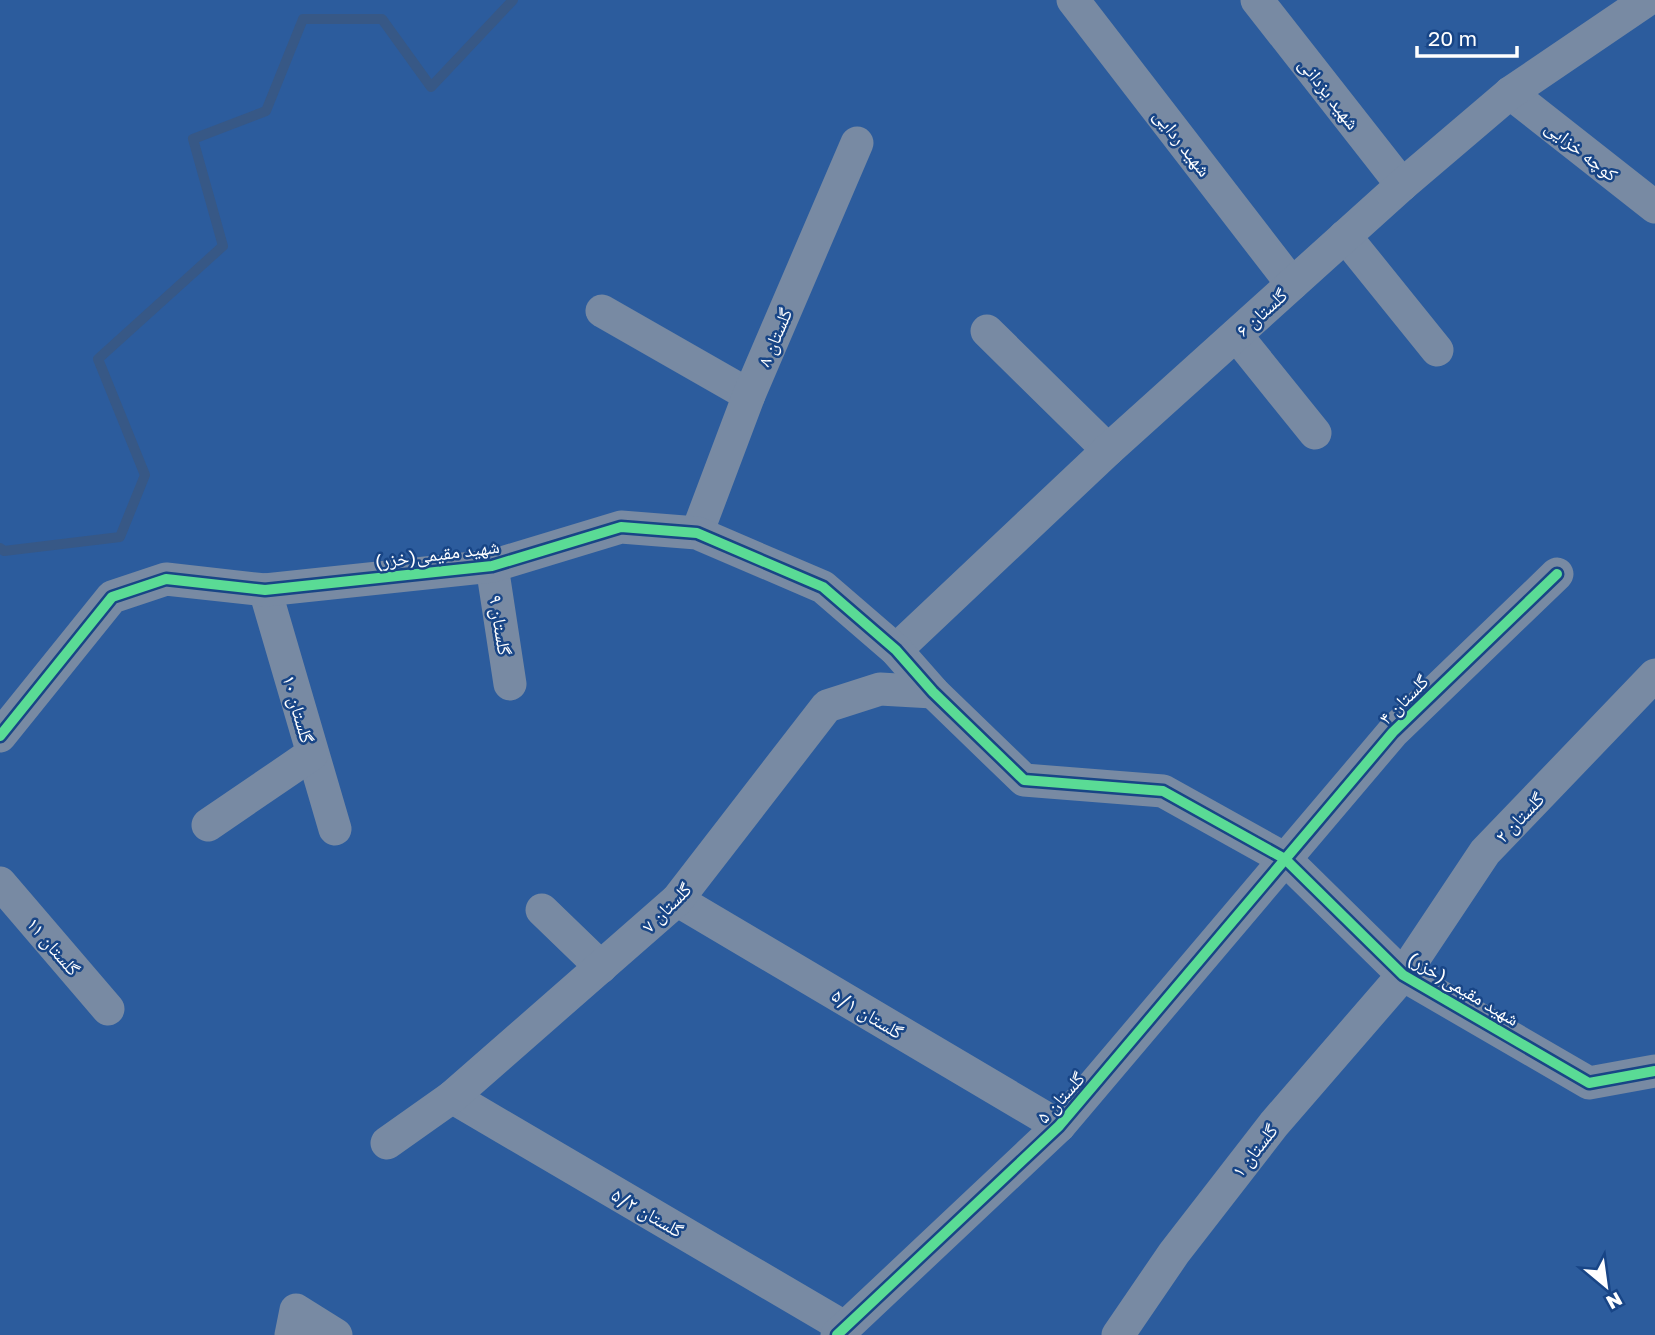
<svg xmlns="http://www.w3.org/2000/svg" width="1655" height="1335" font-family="'Golos Text','Noto Naskh Arabic',sans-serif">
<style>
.green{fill:#2c5c9d}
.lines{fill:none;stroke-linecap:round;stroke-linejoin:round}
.stream{stroke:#375886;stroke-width:10}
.minor{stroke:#788aa3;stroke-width:33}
.cycleway-casing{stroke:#184586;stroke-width:15}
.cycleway{stroke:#5adb95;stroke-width:10}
.labels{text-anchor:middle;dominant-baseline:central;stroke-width:5;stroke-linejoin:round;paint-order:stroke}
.street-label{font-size:19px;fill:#fff;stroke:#184586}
</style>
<rect width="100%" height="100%" fill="#31496d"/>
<rect class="green" x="0" y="0" width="1655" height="1335"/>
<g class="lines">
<path class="stream" d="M0,548L4,551L120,537L145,475L98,359L223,246L193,139L266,111L303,19H382L431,87L513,0"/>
<g class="minor">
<path d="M1073,0L1292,284"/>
<path d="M1257,0L1402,185"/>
<path d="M1510,93L1655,207"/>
<path d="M1345,236L1437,350"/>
<path d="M602,311L749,395"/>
<path d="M987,331L1108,450"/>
<path d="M1236,335L1315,433"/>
<path d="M697,533L749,395L857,143"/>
<path d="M492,566L510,684"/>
<path d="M265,590L335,829"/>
<path d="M896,650L1108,450L1402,185L1510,93L1647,0"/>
<path d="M0,736L112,597L166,579L265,590L492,566L621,527L697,533L823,587L896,650L933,692L1024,780L1163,791L1285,859L1403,975L1589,1083L1655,1071"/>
<path d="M208,825L312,754"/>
<path d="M0,883L108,1009"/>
<path d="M677,900L1059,1126"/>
<path d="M542,910L601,967"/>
<path d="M452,1097L844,1327"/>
<path d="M387,1143L452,1097L677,900L827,706L880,689L933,692"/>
<path d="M291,1335L296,1310L336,1335"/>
<path d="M837,1335L1059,1126L1393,732L1557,574"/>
<path d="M1118,1335L1174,1253L1274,1124L1403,975L1485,852L1655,675"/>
</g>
<defs>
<g id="cycleway">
<path d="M0,736L112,597L166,579L265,590L492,566L621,527L697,533L823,587L896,650L933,692L1024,780L1163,791L1285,859L1403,975L1589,1083L1655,1071"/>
<path d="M837,1335L1059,1126L1393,732L1557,574"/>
</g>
</defs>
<use href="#cycleway" class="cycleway-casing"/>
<use href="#cycleway" class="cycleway"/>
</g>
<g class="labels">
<g class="street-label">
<text transform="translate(1330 93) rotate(52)">شهید یزدانی</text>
<text transform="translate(1183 142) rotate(52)">شهید ردایی</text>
<text transform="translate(1582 150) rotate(38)">کوچه خزایی</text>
<text transform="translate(1261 312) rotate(-42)">گلستان ۶</text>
<text transform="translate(774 337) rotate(-67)">گلستان ۸</text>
<text transform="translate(437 553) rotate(-7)">شهید مقیمی(‌خزر)</text>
<text transform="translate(501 625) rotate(81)">گلستان ۹</text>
<text transform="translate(1403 699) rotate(-45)">گلستان ۴</text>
<text transform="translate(299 709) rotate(74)">گلستان ۱۰</text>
<text transform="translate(1519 817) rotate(-46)">گلستان ۲</text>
<text transform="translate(666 907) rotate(-45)">گلستان ۷</text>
<text transform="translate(54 946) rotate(49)">گلستان ۱۱</text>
<text transform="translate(1464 988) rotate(31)">شهید مقیمی(‌خزر)</text>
<text transform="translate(868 1013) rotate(31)">گلستان ۵/۱</text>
<text transform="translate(1060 1097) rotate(-48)">گلستان ۵</text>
<text transform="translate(1254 1150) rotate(-52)">گلستان ۱</text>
<text transform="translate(648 1212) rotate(30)">گلستان ۵/۲</text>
</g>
</g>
<g transform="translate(1606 1286) rotate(151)" stroke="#184586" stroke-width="5" paint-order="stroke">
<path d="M0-5L12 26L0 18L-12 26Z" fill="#ffffff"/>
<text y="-10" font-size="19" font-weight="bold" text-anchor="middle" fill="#ffffff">N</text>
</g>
<path d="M1417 46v10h100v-10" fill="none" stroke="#ffffff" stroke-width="3.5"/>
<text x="1428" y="46" font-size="21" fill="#ffffff" stroke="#184586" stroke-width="5" paint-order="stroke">20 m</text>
</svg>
